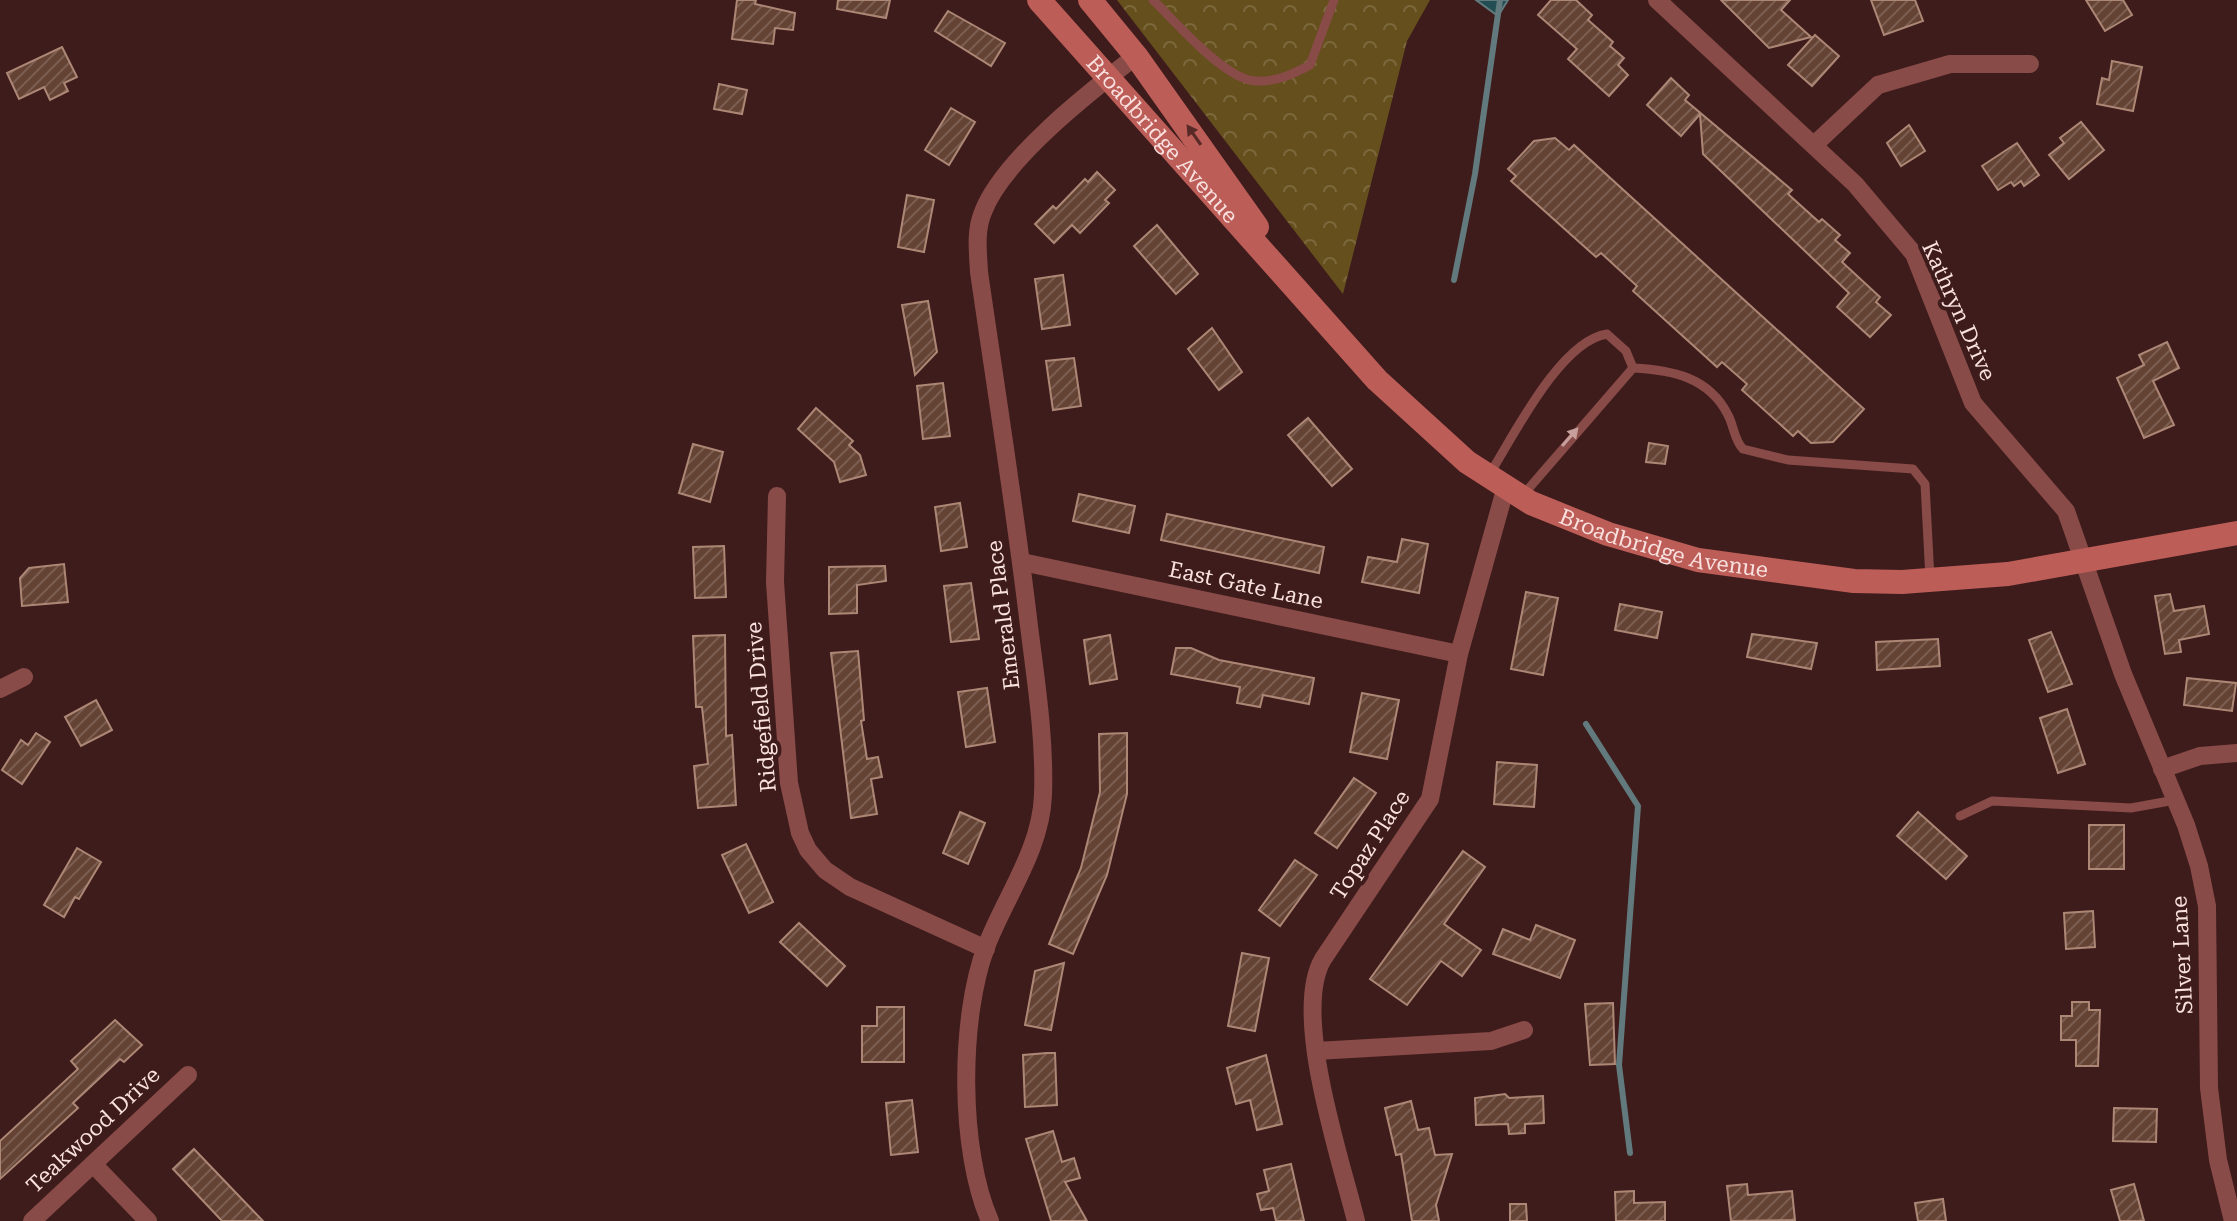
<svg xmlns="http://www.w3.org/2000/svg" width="2237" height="1221" font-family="'Roboto Serif',serif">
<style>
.forest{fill:url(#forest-crowns)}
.water{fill:url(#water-ripples);stroke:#627a7d;stroke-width:2}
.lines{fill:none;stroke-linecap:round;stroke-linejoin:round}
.stream{stroke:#627a7d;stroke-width:6}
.building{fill:url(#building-hatch);stroke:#ad8776;stroke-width:2}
.lane{stroke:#884b48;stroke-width:9}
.street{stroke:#884b48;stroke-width:18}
.secondary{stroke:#bc5d58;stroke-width:24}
.oneway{fill:#572927}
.oneway2{fill:#c69e9b}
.labels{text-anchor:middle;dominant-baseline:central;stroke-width:8;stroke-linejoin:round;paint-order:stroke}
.street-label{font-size:22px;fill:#f9e1df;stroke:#3e1c1b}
</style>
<defs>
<pattern id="forest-crowns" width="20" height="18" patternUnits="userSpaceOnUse" patternTransform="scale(2)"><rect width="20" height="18" fill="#654f1c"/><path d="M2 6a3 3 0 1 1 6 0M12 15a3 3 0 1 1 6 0" fill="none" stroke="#7c683d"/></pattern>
<pattern id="water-ripples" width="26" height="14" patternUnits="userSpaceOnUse" patternTransform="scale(2)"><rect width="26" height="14" fill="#224e53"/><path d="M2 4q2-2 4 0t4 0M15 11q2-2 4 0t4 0" fill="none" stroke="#43676b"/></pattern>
<pattern id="building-hatch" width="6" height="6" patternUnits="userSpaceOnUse" patternTransform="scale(2)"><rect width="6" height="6" fill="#644334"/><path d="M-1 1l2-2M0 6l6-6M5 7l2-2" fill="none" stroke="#7b5e51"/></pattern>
</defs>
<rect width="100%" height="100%" fill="#3e1c1b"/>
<path class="forest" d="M1117,0H1430L1407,41L1343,294Z"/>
<path class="water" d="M1476,0H1508L1498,16Z"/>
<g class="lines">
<g class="stream">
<path d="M1454,280L1475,174L1500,0"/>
<path d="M1586,724L1638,806L1619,1065L1630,1153"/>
</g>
</g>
<g class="building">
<path d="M737,0H756L755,4L795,13L793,30L775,28L773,44L732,39Z"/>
<path d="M838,0H890L886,18L837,9Z"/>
<path d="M1551,0H1576L1592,15L1588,20L1613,42L1610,46L1624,58L1618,65L1628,75L1609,96L1568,59L1577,49L1538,15Z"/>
<path d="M1721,0H1790L1781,10L1811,37L1769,48Z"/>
<path d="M1871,0H1915L1923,21L1884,35Z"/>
<path d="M2086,0H2123L2132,15L2105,31Z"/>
<path d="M948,11L1005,43L991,66L935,31Z"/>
<path d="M1815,35L1839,56L1812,86L1788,65Z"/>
<path d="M62,47L77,77L64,83L68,91L50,100L44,87L19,99L7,73Z"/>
<path d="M2112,61L2142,67L2133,111L2097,104L2102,78L2109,80Z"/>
<path d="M1671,78L1689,95L1685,100L1792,190L1788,194L1819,222L1822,219L1840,235L1835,240L1850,253L1842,262L1880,297L1876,302L1891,315L1870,337L1837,307L1849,293L1703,154L1700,114L1681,136L1647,105Z"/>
<path d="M719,84L747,90L742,114L714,109Z"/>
<path d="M951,108L975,122L949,165L925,150Z"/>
<path d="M2081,122L2104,150L2069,179L2049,155L2064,143L2060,138Z"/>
<path d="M1909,125L1925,151L1901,166L1887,143Z"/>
<path d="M1555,138L1569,150L1574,145L1864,409L1833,442L1811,443L1798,431L1793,436L1742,390L1747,384L1722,362L1717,367L1633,291L1637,286L1601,253L1596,257L1511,181L1516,176L1508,169L1534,141Z"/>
<path d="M2017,143L2039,175L2024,186L2021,181L2014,186L2011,182L1998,190L1982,166Z"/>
<path d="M1097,172L1115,190L1105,200L1109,203L1080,233L1072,225L1054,243L1035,224L1053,206L1056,209L1085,179L1088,182Z"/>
<path d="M907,195L934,200L924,252L898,247Z"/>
<path d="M1157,225L1198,274L1176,294L1134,246Z"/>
<path d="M1063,275L1070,325L1042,329L1035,279Z"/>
<path d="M928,301L937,352L915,375L902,305Z"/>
<path d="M1212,328L1242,372L1219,390L1188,349Z"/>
<path d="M2167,342L2179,368L2153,381L2174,425L2144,438L2117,378L2144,365L2139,355Z"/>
<path d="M1074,358L1081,406L1053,410L1046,361Z"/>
<path d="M943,383L950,436L923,439L917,386Z"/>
<path d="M816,408L853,441L849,445L860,455L866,475L840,482L834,462L798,429Z"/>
<path d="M1308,418L1352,469L1332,486L1288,435Z"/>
<path d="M1649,443L1668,446L1665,464L1646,462Z"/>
<path d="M693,444L723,452L710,502L679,493Z"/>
<path d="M1079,494L1135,506L1129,533L1073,521Z"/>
<path d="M960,503L967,547L941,551L935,507Z"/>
<path d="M1167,514L1324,547L1319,573L1161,540Z"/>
<path d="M1402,539L1428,544L1419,593L1362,582L1368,557L1397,562Z"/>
<path d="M724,546L726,597L695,598L693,547Z"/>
<path d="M64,564L68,602L22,606L20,578L29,568Z"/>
<path d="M885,566L886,581L857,585V613L829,614V567Z"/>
<path d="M971,583L979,639L951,642L944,586Z"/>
<path d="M1526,592L1558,598L1543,675L1511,669Z"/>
<path d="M2170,594L2174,611L2204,606L2209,634L2179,640L2181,652L2165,654L2155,596Z"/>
<path d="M1620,604L1662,612L1657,638L1615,630Z"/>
<path d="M2051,632L2072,684L2048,692L2029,640Z"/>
<path d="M1752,634L1817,643L1811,669L1747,657Z"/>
<path d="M725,635L726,736L732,735L736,805L698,808L694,766L708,764L702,707H696L693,636Z"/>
<path d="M1110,635L1117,679L1090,684L1084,640Z"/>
<path d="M1938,639L1940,666L1877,670L1876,642Z"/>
<path d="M1176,648H1191L1219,660L1314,678L1309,704L1263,695L1260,707L1237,703L1240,687L1171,674Z"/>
<path d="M858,651L864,720L861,721L867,759L878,757L882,777L871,779L877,814L851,818L831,653Z"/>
<path d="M2187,678L2236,683L2232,711L2184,705Z"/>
<path d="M987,688L995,742L966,747L958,692Z"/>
<path d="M1362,693L1399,700L1387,759L1350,752Z"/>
<path d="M96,700L112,730L81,746L65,717Z"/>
<path d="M2067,709L2085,764L2058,773L2040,718Z"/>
<path d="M36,733L50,742L22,784L2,770L21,740L28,745Z"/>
<path d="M1127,733V794L1107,875L1073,954L1049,944L1081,868L1100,792L1099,734Z"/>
<path d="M1497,762L1537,765L1534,807L1494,804Z"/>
<path d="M1354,778L1376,793L1337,848L1315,833Z"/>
<path d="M960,812L985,823L968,864L943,853Z"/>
<path d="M1918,812L1967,856L1946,879L1897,836Z"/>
<rect x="2089" y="825" width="35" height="44"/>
<path d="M746,844L773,902L749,913L722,855Z"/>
<path d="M77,848L101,862L79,899L75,897L64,917L44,905Z"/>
<path d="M1463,851L1485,867L1444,924L1481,950L1462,976L1441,961L1407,1005L1370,979Z"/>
<path d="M1295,860L1317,875L1280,926L1259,910Z"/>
<path d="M2093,911L2095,947L2066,949L2064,913Z"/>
<path d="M799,923L845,966L827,986L780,942Z"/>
<path d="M1536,925L1575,940L1560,978L1493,954L1503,929L1530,940Z"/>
<path d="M1242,953L1269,958L1255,1031L1228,1026Z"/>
<path d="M1064,963L1051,1030L1025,1025L1035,971Z"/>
<path d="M2072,1002H2089V1010H2100L2098,1066H2076V1040H2061V1016H2072Z"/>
<path d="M1613,1003L1615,1064L1590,1065L1585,1004Z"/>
<path d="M877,1007H904V1062H862V1026H877Z"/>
<path d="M115,1020L142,1045L124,1062L120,1059L73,1103L78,1108L0,1179V1141L78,1069L71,1061Z"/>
<path d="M1047,1053H1055L1057,1105L1025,1107L1023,1055Z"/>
<path d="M1266,1055L1282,1124L1257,1130L1250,1100L1236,1104L1227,1068Z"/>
<path d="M1505,1094L1509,1098L1543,1096L1544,1123L1525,1124V1133L1509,1134L1508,1124L1476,1125L1475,1098Z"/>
<path d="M912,1100L918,1152L891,1155L886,1103Z"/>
<path d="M1411,1101L1418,1130L1429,1128L1435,1155L1452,1154L1436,1205L1439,1221H1412L1401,1154L1396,1155L1385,1108Z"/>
<path d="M2114,1108L2157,1109L2156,1142L2113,1141Z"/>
<path d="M1053,1131L1062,1162L1074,1158L1080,1178L1065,1182L1087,1221H1051L1026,1139Z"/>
<path d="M194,1149L263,1221H222L173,1169Z"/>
<path d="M1291,1164L1304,1221H1276L1273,1208L1261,1210L1257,1194L1269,1191L1264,1170Z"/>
<path d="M1747,1184L1748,1195L1792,1191L1795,1220L1731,1221L1727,1186Z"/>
<path d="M2134,1184L2144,1221H2120L2111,1190Z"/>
<path d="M1634,1191V1203L1665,1202V1221H1616L1615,1192Z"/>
<path d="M1943,1199L1946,1221H1918L1915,1203Z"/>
<path d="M1510,1204H1526L1527,1221H1510Z"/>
</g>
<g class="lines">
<g class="lane">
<path d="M1153,0C1176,22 1225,80 1256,81C1277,82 1293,74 1310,65L1334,0"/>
<path d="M1633,368C1672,370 1709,377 1728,415C1734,426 1734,440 1743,449L1788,460L1913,469L1925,484L1930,579"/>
<path d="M1489,475C1513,437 1560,341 1607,334L1626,351L1633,368L1523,495"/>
<path d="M1960,816L1992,801L2131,808L2175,800"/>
</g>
<g class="street">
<path d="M1657,0L1855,184L1914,254L1973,403L2066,511L2123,674L2186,825L2199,866L2207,906L2209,1088L2218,1160L2233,1221"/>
<path d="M1814,145L1878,85L1950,64H2030"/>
<path d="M777,496L775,582L789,783L800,833L808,850L825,870L850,887L986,949"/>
<path d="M1022,562L1459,654"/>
<path d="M0,689L24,677"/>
<path d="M2162,769L2200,756L2237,753"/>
<path d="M1316,1051L1491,1041L1524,1030"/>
<path d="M93,1164L148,1221"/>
<path d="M32,1221L188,1075"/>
<path d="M990,1221C959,1151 959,1019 986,947C1005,897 1041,850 1043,795C1045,738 1036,682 1029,626C1015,508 996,390 979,272C978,252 975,231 983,212C1003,159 1091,91 1136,56"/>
<path d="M1356,1221C1341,1160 1291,1013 1323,959L1430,799L1459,654L1505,490"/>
</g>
<g class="secondary">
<path id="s1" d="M1039,0L1377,380L1467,462L1531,503L1608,534L1698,560L1854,581L1902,582L2008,574L2237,533"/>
<path d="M1090,0L1136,56L1257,227"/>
</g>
</g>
<defs><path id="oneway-solid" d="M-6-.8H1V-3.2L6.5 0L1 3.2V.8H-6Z" transform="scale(2)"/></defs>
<use class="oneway" href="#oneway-solid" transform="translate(1194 135) rotate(-125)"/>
<use class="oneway2" href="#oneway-solid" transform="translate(1570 437) rotate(-49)"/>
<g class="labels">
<g class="street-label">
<text stroke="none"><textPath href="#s1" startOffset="186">Broadbridge Avenue</textPath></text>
<text transform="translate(1959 311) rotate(66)">Kathryn Drive</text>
<text stroke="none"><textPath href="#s1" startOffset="846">Broadbridge Avenue</textPath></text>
<text transform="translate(1246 585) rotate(12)">East Gate Lane</text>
<text transform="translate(1003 615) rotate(-97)">Emerald Place</text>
<text transform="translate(761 707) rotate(-95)">Ridgefield Drive</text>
<text transform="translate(1370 845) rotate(-57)">Topaz Place</text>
<text transform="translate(2182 955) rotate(-93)">Silver Lane</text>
<text transform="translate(93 1130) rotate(-43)">Teakwood Drive</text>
</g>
</g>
</svg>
